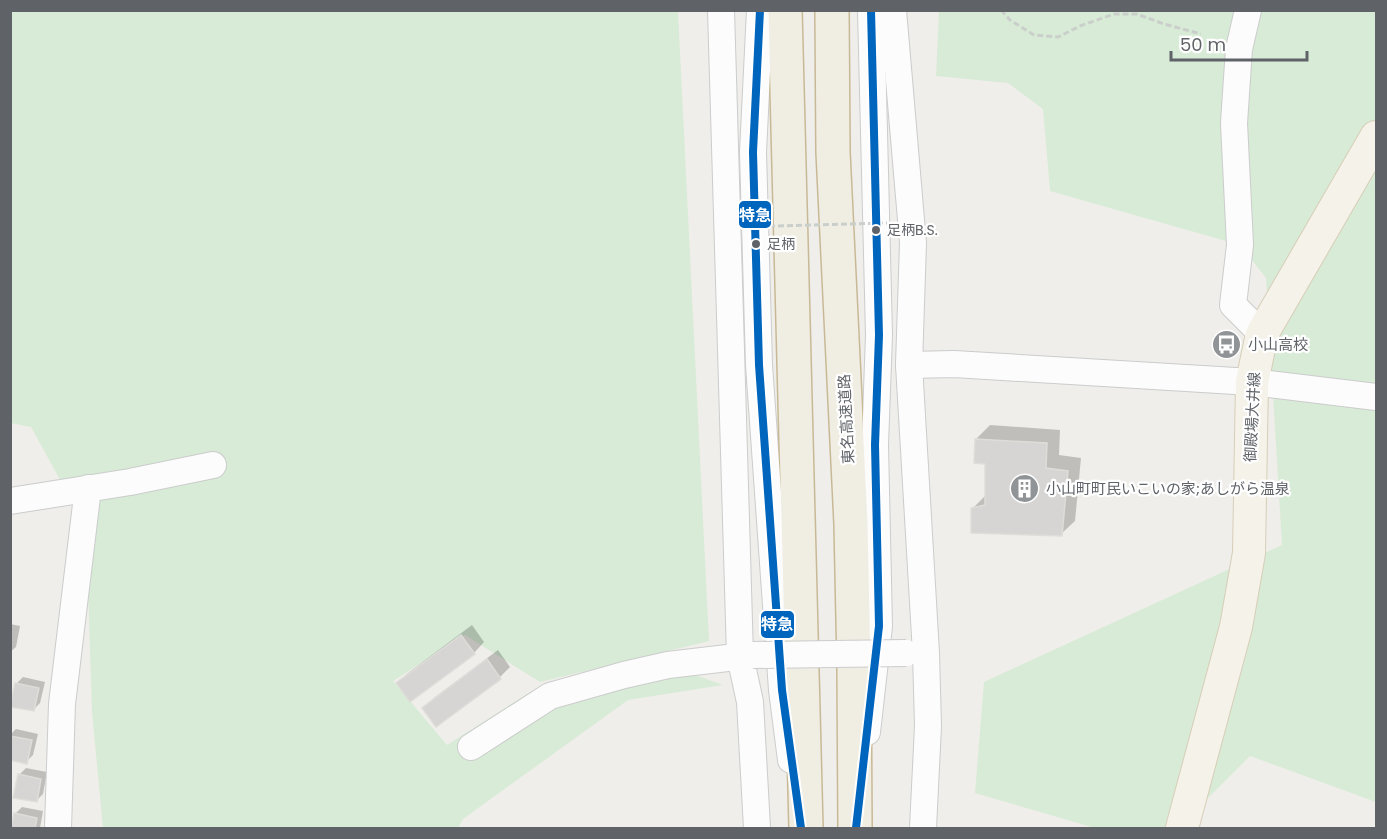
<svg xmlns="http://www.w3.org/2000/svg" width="1387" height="839" font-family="Poppins,'Noto Sans JP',sans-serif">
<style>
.green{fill:#d8ebd6}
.shadow{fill:#0003}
.building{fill:#d6d5d3;stroke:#deddd9;stroke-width:1.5}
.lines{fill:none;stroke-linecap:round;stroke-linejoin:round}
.minor-casing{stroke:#cbcccc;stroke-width:28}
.major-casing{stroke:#d7ceb8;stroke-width:34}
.highway-casing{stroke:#c8b996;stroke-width:36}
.path{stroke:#cacfcc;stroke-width:3;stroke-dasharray:6 3;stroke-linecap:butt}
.minor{stroke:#fdfcfc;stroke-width:26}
.major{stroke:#f4f2e9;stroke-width:32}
.highway{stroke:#f0ede3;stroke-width:33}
.minor-bridge-casing{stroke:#cbcccc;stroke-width:28;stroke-linecap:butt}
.path-bridge{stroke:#cacfcc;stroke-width:3;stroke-dasharray:6 3;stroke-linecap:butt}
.minor-bridge{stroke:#fdfcfc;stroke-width:26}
.bus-1-casing{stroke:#fff;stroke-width:12}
.bus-1{stroke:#0065bd;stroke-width:8}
.bus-dot{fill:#5f6368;stroke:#fff;stroke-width:2}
.labels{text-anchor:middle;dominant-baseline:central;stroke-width:4.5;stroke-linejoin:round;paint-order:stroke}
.bus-label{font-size:14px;fill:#5f6368;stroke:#fff;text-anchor:start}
.poi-label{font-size:15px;fill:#5f6368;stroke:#fff;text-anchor:start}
.street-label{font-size:15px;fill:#5f6368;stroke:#fff}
.line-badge{stroke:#fff;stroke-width:2}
.badge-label{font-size:16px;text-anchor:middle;font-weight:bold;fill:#fff}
</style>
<rect width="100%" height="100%" fill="#efeeea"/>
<g class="green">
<path d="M11,11H678L709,641L540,682L465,635L393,681L447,745L527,694L668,665L723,685L628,700L463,819L458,828H103L92,712L86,527L31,427L11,423Z"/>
<path d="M939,11H1376V802L1250,756L1178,828H1095L975,793L984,682L1282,545L1266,278L1240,245L1050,191L1043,109L1008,83L936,76Z"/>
</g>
<g class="shadow">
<path d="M990,425L1060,430L1059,455L1081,458L1075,521L1061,534L973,508L986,495V462L976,439Z"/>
<path d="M10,624L20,626L16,647L10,652Z"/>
<path d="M472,625L484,642L474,653L398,683L408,673Z"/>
<path d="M498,650L510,667L500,677L436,725L424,708L434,698Z"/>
<path d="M23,677L45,682L40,703L33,710L16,684Z"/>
<path d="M16,729L38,734L33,755L26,762L10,759V735Z"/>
<path d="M26,768L47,772L43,794L36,801L19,775Z"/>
<path d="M22,807L43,811L40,828H12L15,814Z"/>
</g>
<g class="building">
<path d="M975,439L1047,443L1046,468L1068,471L1062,536L971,533V508L985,505V464L974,463Z"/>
<path d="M461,635L475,654L410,702L396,683Z"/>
<path d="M487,659L501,679L436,727L422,708Z"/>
<path d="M15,683L39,688L34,711L10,707Z"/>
<path d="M10,736L32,740L27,764L10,760Z"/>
<path d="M18,774L41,779L37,802L13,798Z"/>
<path d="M14,813L37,818L35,828H11Z"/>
</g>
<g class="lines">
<defs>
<g id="minor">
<path d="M721,10L740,656L750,702L757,828"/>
<path d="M760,10L753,152L759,365L782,690L791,760"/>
<path d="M893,10L913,243L909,365L926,653L928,726L923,828"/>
<path d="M1248,10L1239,49L1234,123L1240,245L1233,305L1262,334"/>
<path d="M909,365L954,364L1252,382L1376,397"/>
<path d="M10,501L130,482L213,465"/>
<path d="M867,732L879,626L875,445L879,335L871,10"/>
<path d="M471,747L550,696L624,675L668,665L753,655"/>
<path d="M58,828L62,704L88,488"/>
</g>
<path id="major" d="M1182,828L1236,627L1249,553L1252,382L1262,334L1376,137"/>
<g id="highway">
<path d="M785,10L806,828"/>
<path d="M832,10L833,152L851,524L854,667L855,828"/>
</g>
</defs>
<use href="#minor" class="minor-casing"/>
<use href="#major" class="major-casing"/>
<use href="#highway" class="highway-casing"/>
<path class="path" d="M1001,10L1010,20L1034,35L1058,37L1080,26L1114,14H1137L1164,24L1201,34"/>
<use href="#minor" class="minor"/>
<use href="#major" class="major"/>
<use href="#highway" class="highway"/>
<defs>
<path id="minor-bridge" d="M753,655L906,653"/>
</defs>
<use href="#minor-bridge" class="minor-bridge-casing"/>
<path class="path-bridge" d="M743,208V227L887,223"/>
<use href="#minor-bridge" class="minor-bridge"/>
<defs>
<g id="bus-1">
<path d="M760,10L753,152L759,365L782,690L801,828"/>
<path d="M856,828L879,626L875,445L879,335L871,10"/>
</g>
</defs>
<use href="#bus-1" class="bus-1-casing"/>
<use href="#bus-1" class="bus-1"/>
</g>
<defs>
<symbol id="bus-disc" viewBox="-11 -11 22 22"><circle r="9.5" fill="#919496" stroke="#fff"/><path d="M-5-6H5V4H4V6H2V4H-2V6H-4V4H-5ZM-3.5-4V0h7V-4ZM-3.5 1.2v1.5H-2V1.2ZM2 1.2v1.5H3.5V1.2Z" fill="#fff"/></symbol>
<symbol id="building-disc" viewBox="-11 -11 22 22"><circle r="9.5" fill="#919496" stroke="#fff"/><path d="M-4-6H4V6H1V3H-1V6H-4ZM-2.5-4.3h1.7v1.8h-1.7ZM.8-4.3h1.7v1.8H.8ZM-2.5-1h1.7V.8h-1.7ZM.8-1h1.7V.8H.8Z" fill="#fff"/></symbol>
</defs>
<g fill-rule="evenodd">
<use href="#bus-disc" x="1210" y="328" width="33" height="33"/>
<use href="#building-disc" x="1008" y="472" width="33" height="33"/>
</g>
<g class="bus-dot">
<circle cx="876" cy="230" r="5"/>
<circle cx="756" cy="244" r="5"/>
</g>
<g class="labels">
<g class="bus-label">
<text x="887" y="230">足柄B.S.</text>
<text x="767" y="244">足柄</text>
</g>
<g class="poi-label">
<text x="1248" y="344">小山高校</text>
<text x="1046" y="488">小山町町民いこいの家;あしがら温泉</text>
</g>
<g class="street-label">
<text transform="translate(1252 417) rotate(-87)">御殿場大井線</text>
<text transform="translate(846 419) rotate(-93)">東名高速道路</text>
</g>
</g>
<g class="line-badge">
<rect x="738" y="200" width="34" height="29" rx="6" fill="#0065bd"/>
<rect x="760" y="610" width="35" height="29" rx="6" fill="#0065bd"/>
</g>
<g class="badge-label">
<text x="755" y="221">特急</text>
<text x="777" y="630">特急</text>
</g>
<rect width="1387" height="839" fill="none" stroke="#5f6368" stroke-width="24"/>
<path d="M1171 51v9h136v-9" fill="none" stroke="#5f6368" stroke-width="3"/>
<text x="1180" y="51" font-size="18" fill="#5f6368" stroke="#ffffff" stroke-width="4.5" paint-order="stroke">50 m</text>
</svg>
